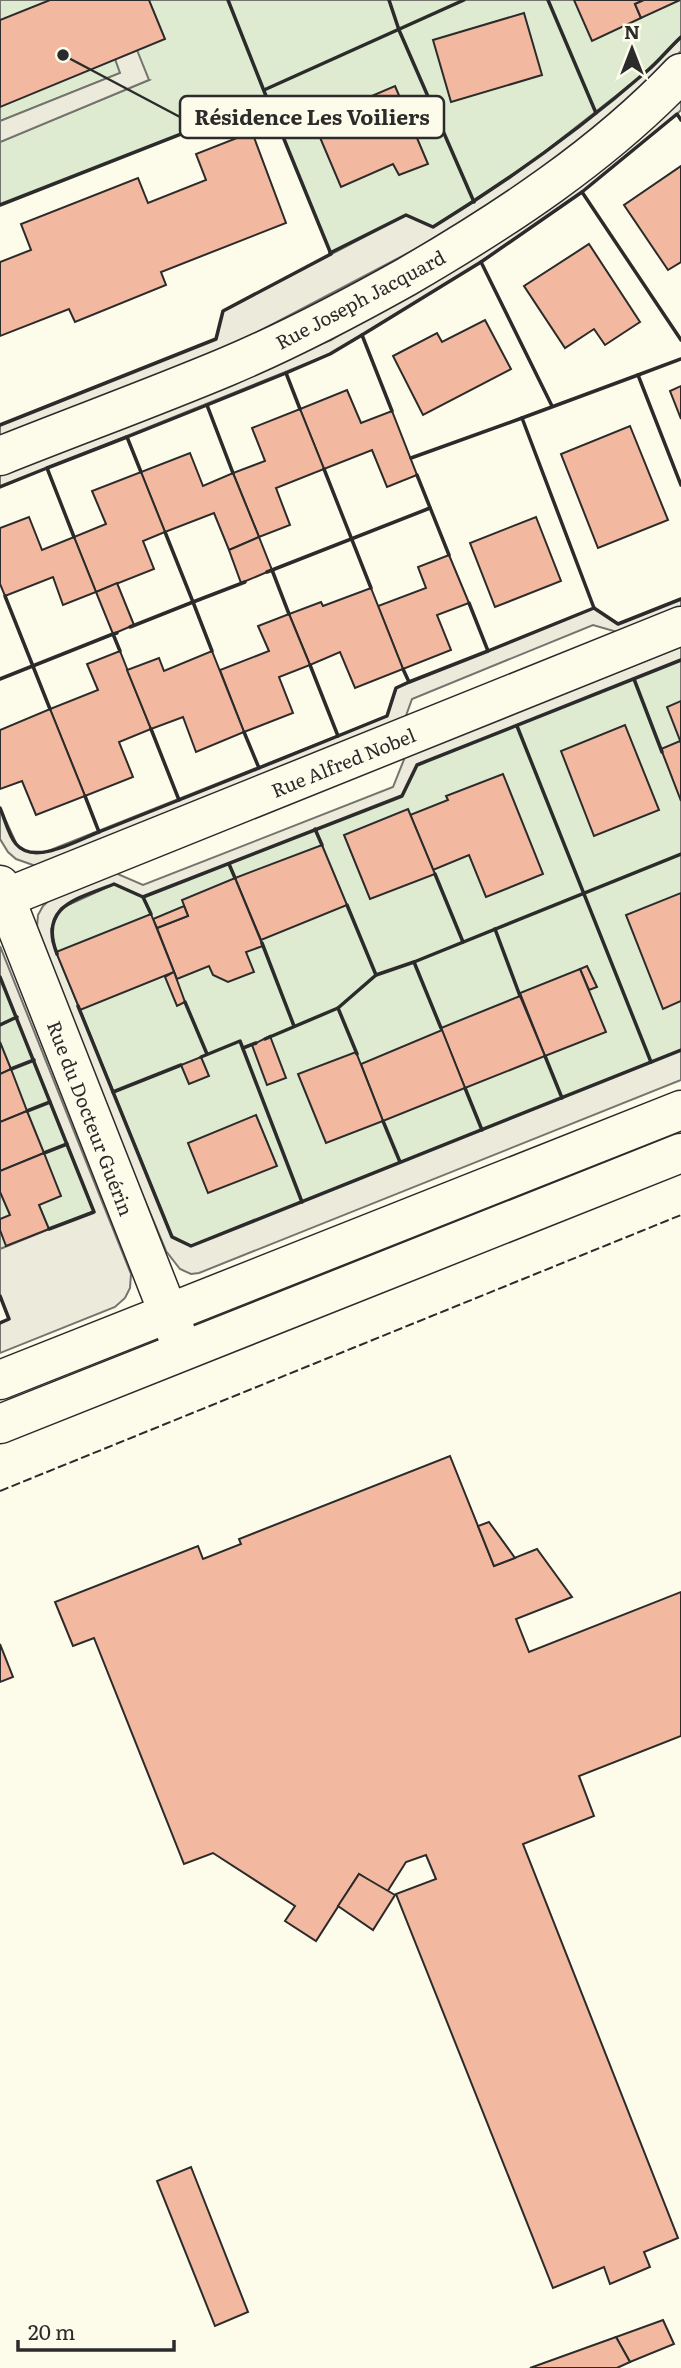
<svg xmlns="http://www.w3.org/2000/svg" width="681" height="2368" font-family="Literata,serif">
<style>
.green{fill:#deebd1;stroke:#74746e;stroke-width:2}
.parking{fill:#eceadb;stroke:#74746e;stroke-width:2}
.building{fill:#f2b8a0;stroke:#2b2b2b;stroke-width:2}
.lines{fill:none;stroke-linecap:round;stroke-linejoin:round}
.minor-casing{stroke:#2b2b2b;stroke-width:41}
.major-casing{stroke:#2b2b2b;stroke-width:41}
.minor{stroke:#fdfbea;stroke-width:38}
.major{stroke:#fdfbea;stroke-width:38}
.fence{stroke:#2b2b2b;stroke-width:2;stroke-dasharray:9 3.5;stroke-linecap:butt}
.wall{stroke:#2b2b2b;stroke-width:3.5}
.labels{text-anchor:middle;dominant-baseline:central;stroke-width:5;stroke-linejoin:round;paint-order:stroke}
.street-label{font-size:19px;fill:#2b2b2b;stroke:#fdfbea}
.leader{fill:none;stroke:#2b2b2b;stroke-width:2.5}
.callout-dot{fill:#2b2b2b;stroke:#fdfbea;stroke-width:2.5}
.callout{fill:#fdfbea;stroke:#2b2b2b;stroke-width:2.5}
.callout-label{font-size:21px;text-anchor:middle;font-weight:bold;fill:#2b2b2b}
</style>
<rect width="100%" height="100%" fill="#fdfbea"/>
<g class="green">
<path d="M0,0H681V37C669,48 659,61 647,71C580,129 508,181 433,227L406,215L331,254L268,100L0,205V142L149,80L120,73L0,121Z"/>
<path d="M681,660V1050L191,1246L172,1237L52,941L51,928L61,908L114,884L144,897L402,796L417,765Z"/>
<path d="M0,977L94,1212L0,1249Z"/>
</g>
<g class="parking">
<path d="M681,37V51L641,93L551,165L448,232L231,346L0,437V425L216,339L223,311L406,215L433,227L534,160L649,70Z"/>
<path d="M137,50L149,80L0,142V121L120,73L115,59Z"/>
<path d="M681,91V110L678,113L582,192L481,262L330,354L0,487V473L331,340L459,261Z"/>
<path d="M681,599V611L624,634L593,625L412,699L403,724L41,865H33L16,859L8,852L0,839V808L17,845L28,852L43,853L387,716L396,688L594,608L619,624Z"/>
<path d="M681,647V660L417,765L402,796L143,897L114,884L61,908L51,929L52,941L172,1236L191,1246L681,1050V1080L199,1273L191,1274L180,1269L166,1251L111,1119L37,927L38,915L43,906L55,895L111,871L143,885L393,787L405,757Z"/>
<path d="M0,946L131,1274L130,1288L125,1298L115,1307L0,1353V1323L9,1319L0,1296V1249L94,1211L0,977Z"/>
</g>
<g class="building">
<path d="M50,0H149L165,39L0,107V20Z"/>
<path d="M574,0H644L635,4L641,18L592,41Z"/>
<path d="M644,0H680L641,18L635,4Z"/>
<path d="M524,13L542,75L451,102L433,40Z"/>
<path d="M395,86L428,164L399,175L393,164L341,187L313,121Z"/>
<path d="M252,132L286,223L161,272L166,285L75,322L69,309L0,336V262L31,250L21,224L138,178L148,203L206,180L196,154Z"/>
<path d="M681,166V262L668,270L624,205Z"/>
<path d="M589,244L640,322L605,345L594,329L565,348L524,286Z"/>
<path d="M485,320L511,369L423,415L393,356L437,333L442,342Z"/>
<path d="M681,386V419L670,391Z"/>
<path d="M347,390L361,423L392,411L417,475L387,487L372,450L324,469L300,409Z"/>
<path d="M300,409L324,469L276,488L290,525L259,537L233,473L265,461L252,428Z"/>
<path d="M630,426L668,520L598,548L561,454Z"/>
<path d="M190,453L203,486L233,473L259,537L229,550L214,513L165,532L141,472Z"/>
<path d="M141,472L165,532L143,541L154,569L96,592L74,537L106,524L92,491Z"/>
<path d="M29,517L42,550L74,537L96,592L63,605L53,577L5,596L0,584V528Z"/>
<path d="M536,517L561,581L495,607L470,543Z"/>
<path d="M259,537L272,570L241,583L229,550Z"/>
<path d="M449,555L469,603L437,615L451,650L403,669L378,606L426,588L418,567Z"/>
<path d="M117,583L134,625L113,634L96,592Z"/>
<path d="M371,588L403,669L355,688L340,652L310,665L289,614L321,602L323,606Z"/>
<path d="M289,614L310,665L279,677L293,713L244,732L220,670L269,651L258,626Z"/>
<path d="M120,651L151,729L119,742L133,777L85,796L50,709L98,690L87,664Z"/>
<path d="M212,651L244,732L196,752L183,717L151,729L127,670L159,658L164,671Z"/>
<path d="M681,701V743L667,707Z"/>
<path d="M50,709L85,796L36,815L22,781L0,789V730Z"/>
<path d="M625,725L659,810L594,836L561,751Z"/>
<path d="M680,741L681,743V801L661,749Z"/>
<path d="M503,774L543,874L486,897L469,855L433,870L410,815L448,800L446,796Z"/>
<path d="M408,809L435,874L370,899L344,835Z"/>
<path d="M322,845L347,905L261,940L235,878Z"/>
<path d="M235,878L263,946L246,952L254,972L228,982L213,975L209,966L177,979L157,928L188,916L182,900Z"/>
<path d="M681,893V1001L663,1009L626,915Z"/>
<path d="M184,906L188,916L157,928L153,919Z"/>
<path d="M151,914L174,972L80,1010L56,952Z"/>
<path d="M587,966L597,987L589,990L580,969Z"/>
<path d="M580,969L606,1032L545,1056L520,993Z"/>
<path d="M174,972L185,1002L177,1006L165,977Z"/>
<path d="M520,996L545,1056L465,1088L441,1028Z"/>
<path d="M442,1030L465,1088L383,1121L361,1064Z"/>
<path d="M270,1036L286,1078L267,1085L252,1045Z"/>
<path d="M0,1042L11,1069L0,1074Z"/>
<path d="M356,1052L383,1121L326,1143L298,1074Z"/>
<path d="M201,1057L209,1076L189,1084L181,1065Z"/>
<path d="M11,1069L27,1111L0,1122V1074Z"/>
<path d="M27,1111L44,1153L0,1171V1122Z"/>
<path d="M256,1115L277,1166L208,1193L188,1143Z"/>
<path d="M44,1153L61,1196L39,1205L49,1229L6,1246L0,1230V1219L10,1215L0,1192V1171Z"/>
<path d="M450,1456L494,1566L537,1549L572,1597L516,1619L529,1652L681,1592V1736L579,1776L594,1816L523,1844L678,2238L644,2252L650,2267L610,2284L604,2267L553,2288L396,1894L436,1879L426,1855L406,1862L387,1892L359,1874L316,1941L285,1921L295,1906L213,1853L184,1864L94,1638L73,1646L55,1602L198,1546L203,1559L241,1544L239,1539Z"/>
<path d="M489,1522L515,1558L494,1566L478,1526Z"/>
<path d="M0,1644L13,1677L0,1682Z"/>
<path d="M359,1874L395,1895L373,1930L338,1906Z"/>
<path d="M191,2167L248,2312L215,2326L157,2181Z"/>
<path d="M663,2320L674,2344L630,2362L616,2337Z"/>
<path d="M616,2337L630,2362L617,2368H530Z"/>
</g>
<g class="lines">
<defs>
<g id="minor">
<path d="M0,456C75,426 152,398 226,367C288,341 347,310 406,277C504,220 602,156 681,73"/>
<path d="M0,885L181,1345"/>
<path d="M5,898L681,626"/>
</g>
<g id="major">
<path d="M0,1380L681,1110"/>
<path d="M0,1424L681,1153"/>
</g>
</defs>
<use href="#minor" class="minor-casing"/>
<use href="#major" class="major-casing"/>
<use href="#minor" class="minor"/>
<use href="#major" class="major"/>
<path class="fence" d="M0,1491L681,1215"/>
<g class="wall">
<path d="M228,0L268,101"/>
<path d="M389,0L399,30L474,202"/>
<path d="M548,0L596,113"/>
<path d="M264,90L464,0"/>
<path d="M582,192L677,114L681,120"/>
<path d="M0,205L268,100L331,254L223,311L216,339L0,425"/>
<path d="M330,253L406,215L433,227C508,181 580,129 647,71C659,61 669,48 681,37"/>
<path d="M481,262L582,192L681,340"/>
<path d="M362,335L481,262L552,406"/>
<path d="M286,373L330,354L362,335L392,411"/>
<path d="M638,375L681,359"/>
<path d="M207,405L286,373L300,409"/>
<path d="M522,418L638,375L681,485"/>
<path d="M127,437L207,405L233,473"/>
<path d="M411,458L522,418L594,608L488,651"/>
<path d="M47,468L127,437L141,472"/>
<path d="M324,469L371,588"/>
<path d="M417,475L449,555"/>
<path d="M0,487L47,468L74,537"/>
<path d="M272,570L289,614"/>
<path d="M267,572L430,508"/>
<path d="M5,596L50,709"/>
<path d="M594,608L618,624L681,599"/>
<path d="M130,627L193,602L165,532"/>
<path d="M117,633L113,634L120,651"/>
<path d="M212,651L193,602L245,582"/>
<path d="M0,679L113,634"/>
<path d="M634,679L662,752"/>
<path d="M409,682L488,651L469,603"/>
<path d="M517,726L651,1062"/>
<path d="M338,736L387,716L396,688L409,682L403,669"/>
<path d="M259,768L338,736L310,665"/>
<path d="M179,800L259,768L244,732"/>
<path d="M0,808C5,819 8,834 16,844C34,866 78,840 99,832L85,796"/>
<path d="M315,829L322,845"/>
<path d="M99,832L179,800L151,729"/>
<path d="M229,864L235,878"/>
<path d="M435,874L463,942"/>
<path d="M143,897L151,914"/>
<path d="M347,905L376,975"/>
<path d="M495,929L520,996"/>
<path d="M262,943L294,1026"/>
<path d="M57,954C38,905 78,899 114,884L143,897L402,796L417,765L681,660"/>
<path d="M414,962L441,1028"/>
<path d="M0,977L94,1212L49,1229"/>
<path d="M185,1002L207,1054"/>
<path d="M78,1006L172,1237L191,1246L681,1050"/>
<path d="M338,1008L357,1054"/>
<path d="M0,1025L17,1017"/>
<path d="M265,1039L338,1008L376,975L414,962L681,854"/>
<path d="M243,1048L256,1043"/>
<path d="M545,1056L562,1098"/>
<path d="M201,1057L240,1041L302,1202"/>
<path d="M11,1069L34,1060"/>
<path d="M465,1088L482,1130"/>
<path d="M113,1092L181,1065"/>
<path d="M27,1111L50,1102"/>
<path d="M383,1121L400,1162"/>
<path d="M44,1153L67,1144"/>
<path d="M0,1296L9,1319L0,1323"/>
</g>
</g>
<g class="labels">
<g class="street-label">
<text transform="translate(360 299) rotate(-28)">Rue Joseph Jacquard</text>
<text transform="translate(343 762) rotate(-22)">Rue Alfred Nobel</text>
<text transform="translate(91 1118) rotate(69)">Rue du Docteur Guérin</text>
</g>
</g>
<path class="leader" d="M63 55L180 117"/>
<circle class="callout-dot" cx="63" cy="55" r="7"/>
<rect class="callout" x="180" y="96" width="264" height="42" rx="7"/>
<g class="callout-label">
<text x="312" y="125">Résidence Les Voiliers</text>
</g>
<g transform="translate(632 49)" stroke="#fdfbea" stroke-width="5" paint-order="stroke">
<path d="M0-5L12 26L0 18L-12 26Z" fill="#2b2b2b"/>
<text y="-10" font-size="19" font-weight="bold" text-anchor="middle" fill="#2b2b2b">N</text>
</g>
<path d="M18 2340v10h156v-10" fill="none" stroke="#2b2b2b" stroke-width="3.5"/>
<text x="28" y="2340" font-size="21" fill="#2b2b2b" stroke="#fdfbea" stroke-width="5" paint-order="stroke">20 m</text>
</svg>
